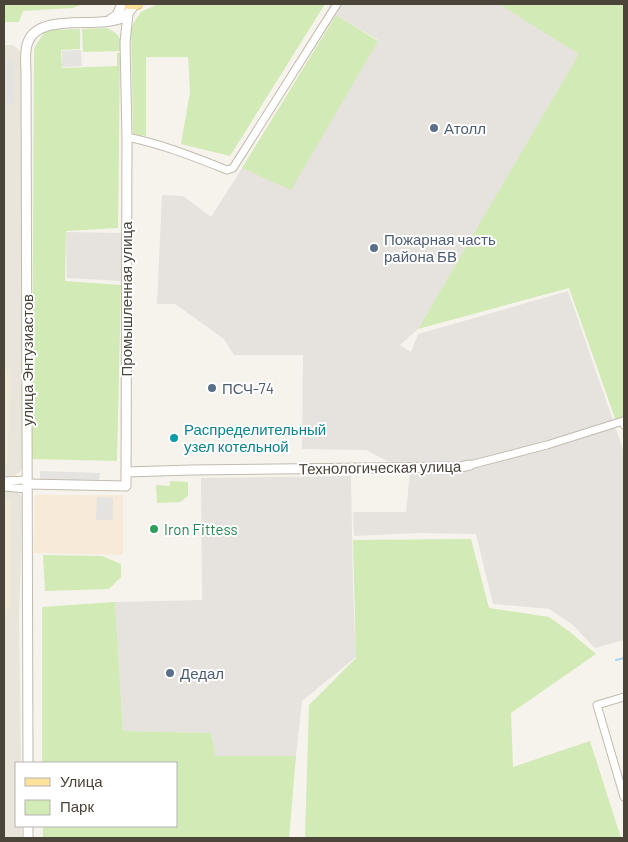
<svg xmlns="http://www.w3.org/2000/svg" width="628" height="842" font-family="Barlow,sans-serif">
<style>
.residential{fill:#eae5da}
.commercial{fill:#f7ead8}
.industrial{fill:#e6e2dd}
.education{fill:#efe8d6}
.green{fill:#d2eab5}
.parking{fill:#e5e3e0}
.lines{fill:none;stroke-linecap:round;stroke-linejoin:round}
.stream{stroke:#a9d4f2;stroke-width:2}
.minor-casing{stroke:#c2bbae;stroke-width:9}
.tertiary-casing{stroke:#c2bbae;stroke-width:11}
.primary-casing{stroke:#e6c16a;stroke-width:12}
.minor{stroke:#fff;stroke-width:7}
.tertiary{stroke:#fff;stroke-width:9}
.primary{stroke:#ffe39c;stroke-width:10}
.service-dot{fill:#5c6f8a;stroke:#fff;stroke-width:2}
.culture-dot{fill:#0f9aa8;stroke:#fff;stroke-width:2}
.leisure-dot{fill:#2e9e5b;stroke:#fff;stroke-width:2}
.labels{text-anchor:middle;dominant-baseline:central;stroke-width:4;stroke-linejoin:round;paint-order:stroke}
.service-label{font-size:15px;fill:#4e5e75;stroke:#fff;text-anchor:start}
.street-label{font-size:15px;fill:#4b4439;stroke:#fff}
.culture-label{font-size:15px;fill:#0d838f;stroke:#fff;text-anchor:start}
.leisure-label{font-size:15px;fill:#27864d;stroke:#fff;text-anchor:start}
</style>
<rect width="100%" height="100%" fill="#f6f3ec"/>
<g class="residential">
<path d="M4,45H13L21,52L23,466L20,472L14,476L4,478Z"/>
<path d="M4,490L17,492L21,495L23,502L19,616L21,763H16V826H21L22,838H4Z"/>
</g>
<path class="commercial" d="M35,495H123V555L34,553Z"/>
<g class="industrial">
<path d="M342,4H499L580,53L418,329L400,345L411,352L418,334L568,291L624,452V640L595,648L573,625L549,609L493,604L476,534L418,533L354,536L353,512H406L410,473L366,450L302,449L303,355H234L224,339L175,304H157L162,195L183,196L211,217L242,168L291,189L378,40L336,15Z"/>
<path d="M66,232L122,233V281L67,278Z"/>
<path d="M351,476L353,591L356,657L302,701L296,756H214L211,733L123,731L115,602L202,600L201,478Z"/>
</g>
<g class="education">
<path d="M4,370H10L8,463H4Z"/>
<rect x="4" y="499" width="7" height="110"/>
</g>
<g class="green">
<path d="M4,4H83L73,8L23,11L19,22H4Z"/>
<path d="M158,4H325L230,156L181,144L190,92L188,57H146V136L133,134L131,27L141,12Z"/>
<path d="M499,4H624V418L616,421L569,288L418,329L579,54Z"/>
<path d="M336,15L378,41L291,190L242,168Z"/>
<path d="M107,28C120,35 121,37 121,51L83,52L82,29Z"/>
<path d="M80,29V49L61,50L62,68L117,66V53H120L118,228L66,231L65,281L121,285L117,461L32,459L34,48L46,30Z"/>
<path d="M170,481L188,482V496L180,502L157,503L156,485L170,486Z"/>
<path d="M471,539L489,608L549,617L570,632L596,654L511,713L513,767L590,741L621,838H305L309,705L356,658L353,540Z"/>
<path d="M43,555L102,556L121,564V577L109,589L45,591Z"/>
<path d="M115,602L123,731L211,733L215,756H296L289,838H43V826H176V763H42V607Z"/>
</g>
<g class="parking">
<path d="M81,50L82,66L62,67V51Z"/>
<path d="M4,59H14L15,104L4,105Z"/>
<path d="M40,471L100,473L99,480L40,479Z"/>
<path d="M97,497L113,498V520H96Z"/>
</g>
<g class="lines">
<path class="stream" d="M616,660L624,658"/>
<defs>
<g id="minor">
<path d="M127,137C162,144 194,157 227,170L233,168L337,4"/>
<path d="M470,465L547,445L623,421L624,425"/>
<path d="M4,481L27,480"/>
<path d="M4,487L27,489"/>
<path d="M624,697L597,705L624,797"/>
</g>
<g id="tertiary">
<path d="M111,19L117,15L122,4"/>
<path d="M126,472L191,470L460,467L470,465"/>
<path d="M27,484L126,486L127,137L125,42L128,14"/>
<path d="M28,763L26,73C26,64 24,51 28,42C39,12 97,29 122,18C128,15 131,9 135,4"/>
<path d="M28,826V838"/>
</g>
<path id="primary" d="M129,4H137"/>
</defs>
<use href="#minor" class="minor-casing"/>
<use href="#tertiary" class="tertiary-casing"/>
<use href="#primary" class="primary-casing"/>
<use href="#minor" class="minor"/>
<use href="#tertiary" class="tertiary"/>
<use href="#primary" class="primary"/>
</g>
<g class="service-dot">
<circle cx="434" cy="128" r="5"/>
<circle cx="374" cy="248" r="5"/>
<circle cx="212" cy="388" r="5"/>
<circle cx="170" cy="673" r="5"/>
</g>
<circle class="culture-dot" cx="174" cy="438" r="5"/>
<circle class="leisure-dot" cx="154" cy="529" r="5"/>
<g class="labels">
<g class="service-label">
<text x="444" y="128">Атолл</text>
<text x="384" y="239">Пожарная часть<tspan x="384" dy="17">района БВ</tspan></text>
<text x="222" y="388">ПСЧ-74</text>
<text x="180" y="673">Дедал</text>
</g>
<g class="street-label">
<text transform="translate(126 299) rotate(-90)">Промышленная улица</text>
<text transform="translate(27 360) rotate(-90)">улица Энтузиастов</text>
<text transform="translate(380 467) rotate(-1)">Технологическая улица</text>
</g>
<g class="culture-label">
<text x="184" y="429">Распределительный<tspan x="184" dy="17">узел котельной</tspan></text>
</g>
<g class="leisure-label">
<text x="164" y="529">Iron Fittess</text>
</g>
</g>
<rect width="628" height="842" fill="none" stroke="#4b4439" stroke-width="10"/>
<rect x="15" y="762" width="162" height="65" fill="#ffffff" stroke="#b7b4b0"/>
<rect x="25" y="778" width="25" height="8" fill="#ffe39c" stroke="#b7b4b0"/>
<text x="60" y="787" font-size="15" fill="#4b4439">Улица</text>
<rect x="25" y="800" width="25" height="15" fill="#d2eab5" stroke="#b7b4b0"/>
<text x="60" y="812" font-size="15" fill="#4b4439">Парк</text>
</svg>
